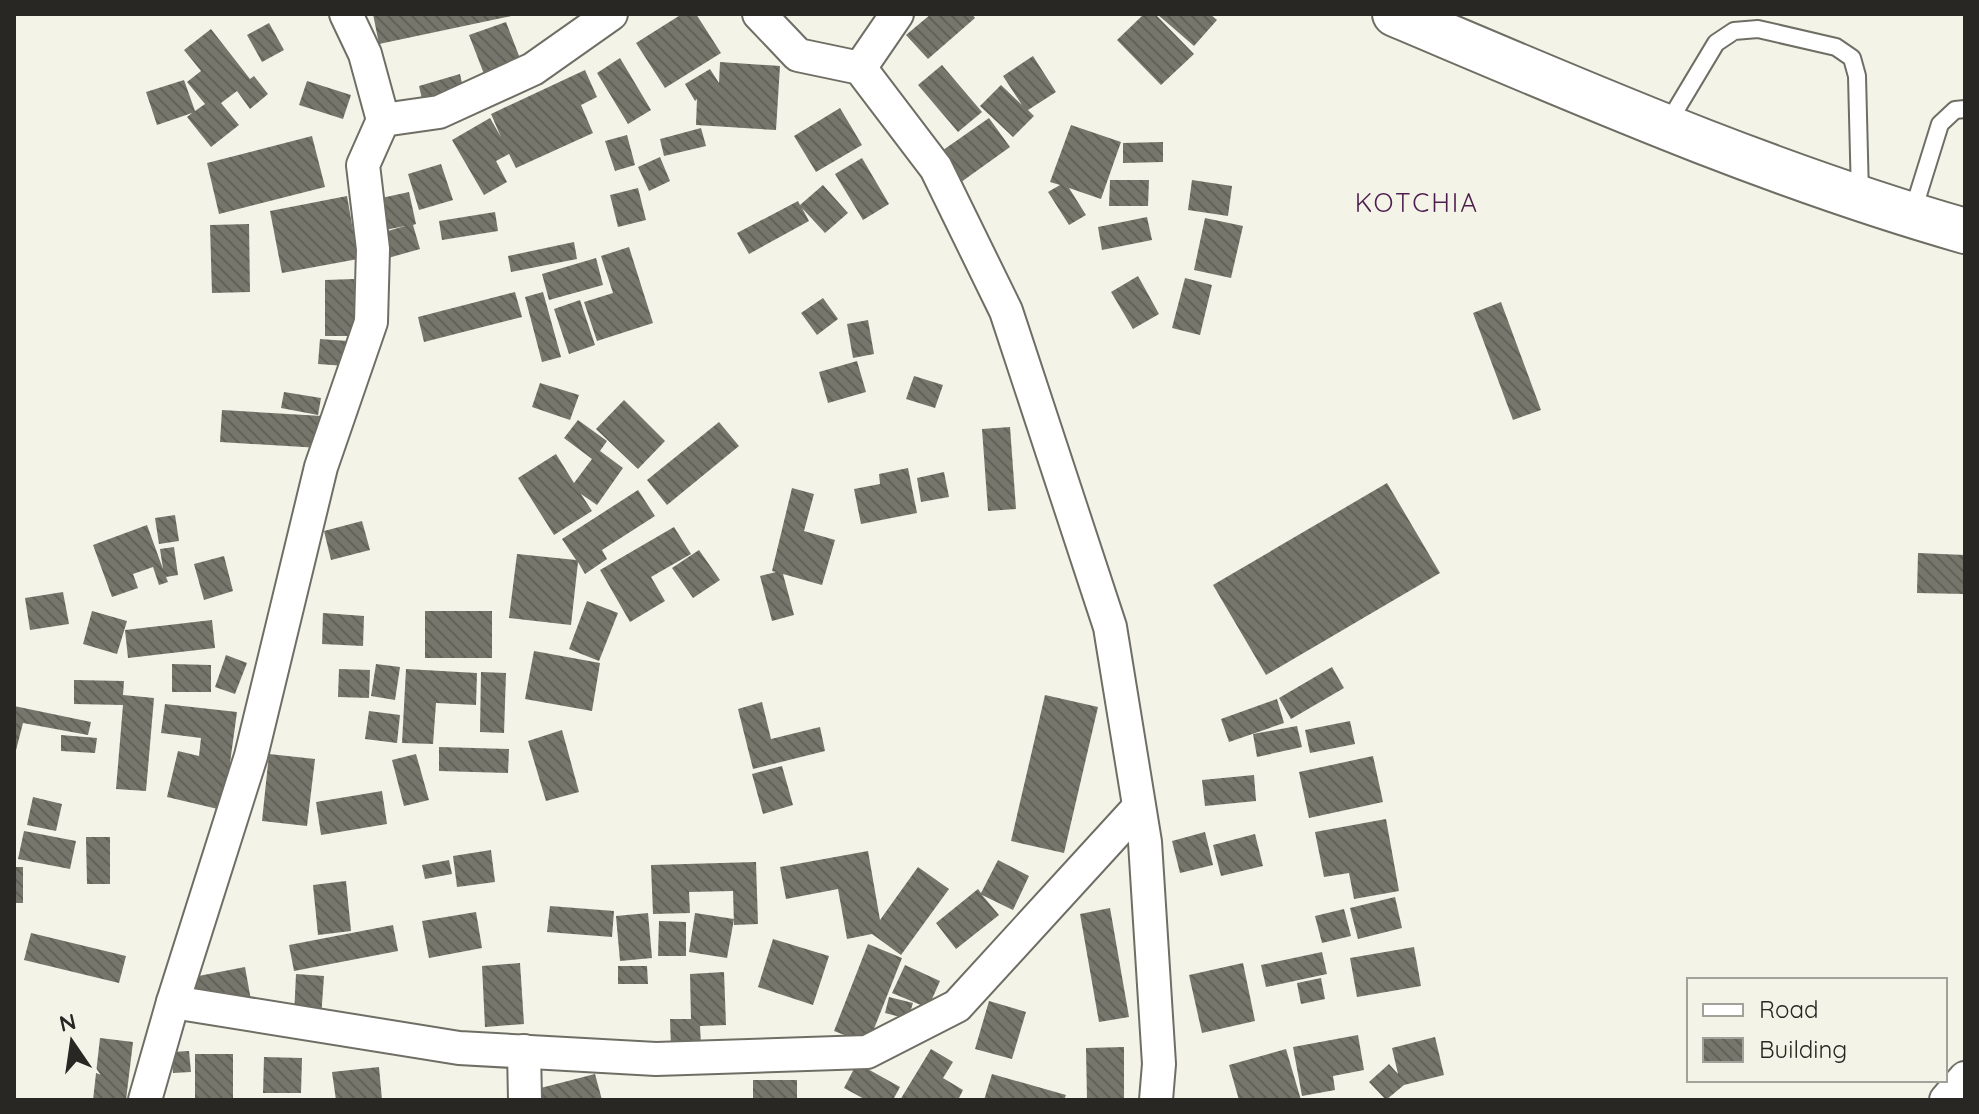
<svg xmlns="http://www.w3.org/2000/svg" width="1979" height="1114" font-family="Quicksand,sans-serif">
<style>
.building{fill:url(#building-back-hatch)}
.lines{fill:none;stroke-linecap:round;stroke-linejoin:round}
.service-casing{stroke:#6f6e65;stroke-width:20}
.minor-casing{stroke:#6f6e65;stroke-width:36}
.secondary-casing{stroke:#6f6e65;stroke-width:48}
.service{stroke:#fff;stroke-width:16}
.minor{stroke:#fff;stroke-width:32}
.secondary{stroke:#fff;stroke-width:44}
.labels{text-anchor:middle;dominant-baseline:central;stroke-width:8;stroke-linejoin:round;paint-order:stroke}
.quarter-label{font-size:26px;letter-spacing:2px;fill:#4d1d4d;stroke:#f4f3e8}
</style>
<defs>
<pattern id="building-back-hatch" width="6" height="6" patternUnits="userSpaceOnUse" patternTransform="scale(2)"><rect width="6" height="6" fill="#77766c"/><path d="M-1 5l2 2M0 0l6 6M5-1l2 2" fill="none" stroke="#626158"/></pattern>
</defs>
<rect width="100%" height="100%" fill="#f4f3e8"/>
<g class="building">
<path d="M373,14H515L516,15L379,44Z"/>
<path d="M682,14H696L721,53L665,88L636,43Z"/>
<path d="M931,14H972L975,18L928,59L906,35Z"/>
<path d="M1144,14H1155L1194,54L1161,85L1117,40Z"/>
<path d="M1157,14H1210L1217,20L1194,46Z"/>
<path d="M506,22L521,61L484,74L469,35Z"/>
<path d="M269,23L284,50L262,62L247,35Z"/>
<path d="M211,29L250,79L254,76L268,94L250,109L237,91L221,103L239,125L211,147L187,117L192,113L157,125L146,92L184,80L195,111L205,104L187,82L201,71L184,50Z"/>
<path d="M1033,56L1056,92L1028,110L1034,116L1013,137L980,106L1001,85L1022,105L1003,76Z"/>
<path d="M620,58L651,110L628,124L597,73Z"/>
<path d="M720,62L780,66L776,130L696,125L697,99L695,101L685,84L710,69L719,83Z"/>
<path d="M942,65L982,112L958,132L918,85Z"/>
<path d="M585,70L597,97L581,105L593,133L516,168L509,154L496,161L507,182L484,195L452,140L490,118L501,137L491,114Z"/>
<path d="M460,74L463,88L422,99L419,86Z"/>
<path d="M307,81L351,95L343,119L299,105Z"/>
<path d="M840,108L862,145L816,172L794,136Z"/>
<path d="M989,118L1010,147L957,185L936,155Z"/>
<path d="M1071,125L1121,142L1101,199L1069,188L1086,215L1069,225L1048,192L1060,185L1050,182Z"/>
<path d="M701,128L706,146L664,156L660,139Z"/>
<path d="M627,135L635,165L615,171L605,141Z"/>
<path d="M312,136L325,187L219,214L207,163Z"/>
<path d="M1163,142V162L1123,163V143Z"/>
<path d="M660,157L670,181L649,191L638,167Z"/>
<path d="M862,158L889,204L863,220L835,174Z"/>
<path d="M441,164L453,200L419,210L408,174Z"/>
<path d="M1110,180H1149L1148,206H1109Z"/>
<path d="M1192,180L1232,186L1228,216L1188,210Z"/>
<path d="M823,185L848,213L825,233L802,208L809,221L749,254L737,233L798,201L800,205Z"/>
<path d="M638,188L646,220L618,227L610,195Z"/>
<path d="M409,192L416,224L413,225L420,249L381,260L374,235L405,226L370,233L363,202Z"/>
<path d="M347,196L358,259L282,273L270,211Z"/>
<path d="M495,212L498,231L442,240L439,221Z"/>
<path d="M1147,217L1152,240L1102,250L1098,227Z"/>
<path d="M1205,218L1243,226L1231,278L1194,270Z"/>
<path d="M249,224L250,292L212,293L210,225Z"/>
<path d="M574,242L577,259L511,272L508,256Z"/>
<path d="M629,247L653,323L597,341L584,302L613,293L601,256Z"/>
<path d="M596,258L603,285L549,300L542,274Z"/>
<path d="M1138,276L1159,314L1133,329L1111,292Z"/>
<path d="M1185,278L1212,285L1200,335L1172,328Z"/>
<path d="M354,279V336H325V280Z"/>
<path d="M515,292L522,317L424,342L418,317Z"/>
<path d="M543,292L561,357L542,362L525,297Z"/>
<path d="M823,298L838,319L817,335L801,313Z"/>
<path d="M580,300L595,345L569,354L554,309Z"/>
<path d="M1501,302L1541,410L1513,420L1473,313Z"/>
<path d="M868,320L874,354L853,358L847,324Z"/>
<path d="M320,339L348,341L346,366L318,364Z"/>
<path d="M857,361L866,392L828,403L819,372Z"/>
<path d="M914,376L943,385L935,408L906,399Z"/>
<path d="M540,383L579,395L570,420L532,407Z"/>
<path d="M284,392L321,398L318,415L281,408Z"/>
<path d="M624,400L665,441L638,469L596,429Z"/>
<path d="M222,410L322,416L320,448L220,442Z"/>
<path d="M578,420L607,441L600,451L623,468L597,505L581,494L592,511L554,535L518,478L556,454L574,483L592,459L564,438Z"/>
<path d="M719,422L739,446L667,505L647,480Z"/>
<path d="M1010,427L1016,509L988,511L982,429Z"/>
<path d="M908,468L917,513L861,524L854,489L880,484L879,474Z"/>
<path d="M944,472L949,497L921,502L917,478Z"/>
<path d="M1387,483L1440,573L1266,675L1213,585Z"/>
<path d="M792,488L814,494L804,531L835,540L822,585L783,574L794,615L772,621L760,576L776,572L772,571Z"/>
<path d="M638,490L655,516L602,550L607,559L585,574L578,562L571,625L509,618L517,554L576,560L562,539Z"/>
<path d="M175,515L179,541L159,544L155,518Z"/>
<path d="M362,521L370,550L331,560L324,531Z"/>
<path d="M147,525L163,569L160,549L174,547L178,575L166,577L168,582L159,585L153,567L133,574L138,588L112,597L93,545Z"/>
<path d="M674,527L691,554L651,577L665,601L630,622L600,570Z"/>
<path d="M699,550L720,580L693,598L672,568Z"/>
<path d="M1918,553L1965,555V594L1917,593Z"/>
<path d="M224,556L233,591L204,600L194,564Z"/>
<path d="M63,592L69,624L30,630L25,598Z"/>
<path d="M587,601L618,613L599,661L569,649Z"/>
<path d="M92,611L127,621L117,654L83,644Z"/>
<rect x="425" y="611" width="67" height="47"/>
<path d="M323,613L364,616L363,646L322,644Z"/>
<path d="M212,620L215,648L128,658L125,630Z"/>
<path d="M534,651L600,663L592,711L525,699Z"/>
<path d="M226,655L247,663L235,694L215,687Z"/>
<path d="M172,664L211,665V692H172Z"/>
<path d="M376,664L400,667L395,700L371,696Z"/>
<path d="M1332,667L1344,688L1291,719L1279,698Z"/>
<path d="M339,669L370,670L369,698L338,697Z"/>
<path d="M406,669L477,673L476,705L436,703L433,744L402,743Z"/>
<path d="M481,672L506,673L504,733L480,732Z"/>
<path d="M74,680L124,681L123,695L154,698L146,791L116,789L123,705L74,704Z"/>
<path d="M1045,695L1098,707L1064,853L1011,841Z"/>
<path d="M1277,699L1284,723L1229,742L1221,719Z"/>
<path d="M762,702L771,739L820,727L825,751L753,769L738,709Z"/>
<path d="M165,704L237,712L230,763H233L222,810L167,797L178,751L199,756L201,738L161,733Z"/>
<path d="M14,706L91,722L88,735L23,723L14,758Z"/>
<path d="M369,711L400,715L397,743L365,739Z"/>
<path d="M1350,721L1355,744L1310,753L1305,730Z"/>
<path d="M1297,726L1302,747L1257,757L1253,734Z"/>
<path d="M562,730L579,792L546,801L528,741Z"/>
<path d="M61,735L97,738L95,753L61,751Z"/>
<path d="M439,747L509,749L508,773L439,771Z"/>
<path d="M269,754L315,759L307,826L262,821Z"/>
<path d="M416,754L429,800L404,806L392,760Z"/>
<path d="M1373,756L1383,802L1309,818L1299,772Z"/>
<path d="M782,766L793,805L763,814L752,774Z"/>
<path d="M1254,775L1256,801L1205,806L1202,780Z"/>
<path d="M382,791L387,824L321,835L316,802Z"/>
<path d="M33,797L62,804L56,831L27,825Z"/>
<path d="M1386,819L1399,891L1354,899L1349,873L1324,877L1315,832Z"/>
<path d="M24,831L76,841L70,869L18,859Z"/>
<path d="M1205,832L1213,865L1180,873L1172,841Z"/>
<path d="M1255,834L1263,866L1221,876L1213,845Z"/>
<path d="M86,837H110V884H87Z"/>
<path d="M491,850L495,882L457,887L453,856Z"/>
<path d="M868,851L880,920L918,867L949,889L901,955L872,934L847,939L838,889L786,899L780,867Z"/>
<path d="M449,860L452,874L425,879L422,865Z"/>
<path d="M998,860L1029,876L1013,910L982,895L999,915L956,949L936,923L978,889L981,893Z"/>
<path d="M756,862L758,924L734,925L733,891L689,892L690,913L653,914L651,865Z"/>
<rect x="14" y="867" width="9" height="36"/>
<path d="M346,881L351,931L318,935L313,885Z"/>
<path d="M1395,897L1402,928L1358,939L1350,908Z"/>
<path d="M550,906L614,911L612,937L547,932Z"/>
<path d="M1110,908L1129,1017L1099,1022L1080,914Z"/>
<path d="M1344,909L1351,936L1322,943L1315,916Z"/>
<path d="M476,912L482,948L429,958L422,921Z"/>
<path d="M648,913L652,958L620,961L616,916Z"/>
<path d="M695,913L734,919L727,958L689,952Z"/>
<path d="M659,921L686,922V956H658Z"/>
<path d="M393,925L398,951L294,971L289,945Z"/>
<path d="M31,933L126,956L119,983L24,960Z"/>
<path d="M773,939L829,956L813,1005L758,987Z"/>
<path d="M868,944L902,958L868,1044L834,1031Z"/>
<path d="M1414,947L1421,986L1357,997L1350,958Z"/>
<path d="M1322,952L1327,974L1266,987L1261,965Z"/>
<path d="M520,963L524,1024L485,1027L482,966Z"/>
<path d="M1243,963L1255,1021L1202,1033L1189,975Z"/>
<path d="M905,965L940,981L928,1008L892,993Z"/>
<path d="M618,966H647L648,984H618Z"/>
<path d="M245,967L252,1006L195,1017L188,978Z"/>
<path d="M724,972L726,1025L700,1026L701,1046L671,1048L670,1019H691L690,974Z"/>
<path d="M296,974L324,976L321,1018L294,1016Z"/>
<path d="M1321,978L1325,999L1301,1004L1297,983Z"/>
<path d="M889,997L913,1003L908,1019L885,1013Z"/>
<path d="M989,1001L1026,1012L1012,1059L975,1049Z"/>
<path d="M1358,1035L1364,1070L1333,1076L1335,1090L1302,1096L1293,1047Z"/>
<path d="M1435,1037L1444,1075L1404,1085L1386,1100L1369,1082L1389,1064L1398,1074L1392,1048Z"/>
<path d="M100,1038L133,1042L126,1100H93Z"/>
<path d="M1124,1047V1100H1087L1086,1048Z"/>
<path d="M931,1049L953,1062L943,1078L963,1090L958,1100H900Z"/>
<path d="M1286,1049L1301,1100H1239L1229,1065Z"/>
<path d="M189,1051L191,1072L173,1073L171,1052Z"/>
<rect x="195" y="1054" width="38" height="46"/>
<path d="M264,1057L302,1058L301,1093H263Z"/>
<path d="M857,1063L900,1087L893,1100H866L844,1088Z"/>
<path d="M379,1067L382,1100H336L332,1072Z"/>
<path d="M595,1074L602,1100H531L529,1091Z"/>
<path d="M992,1074L1066,1095L1064,1100H984Z"/>
<rect x="753" y="1080" width="44" height="20"/>
</g>
<g class="lines">
<defs>
<g id="service">
<path d="M1668,123L1716,43L1734,31L1758,29L1836,47L1852,58L1857,76L1860,195"/>
<path d="M1912,214L1940,124L1955,110L1965,109"/>
</g>
<g id="minor">
<path d="M759,14L798,55L860,68L936,168L1006,311L1110,627L1145,842L1159,1064L1156,1100"/>
<path d="M860,68L897,14"/>
<path d="M383,120L439,112L533,69L611,14"/>
<path d="M173,1002L459,1048L656,1059L867,1052L957,1006L1139,807"/>
<path d="M524,1051L525,1100"/>
<path d="M145,1100L173,1002L251,756L321,467L371,322L373,249L363,165L383,120L365,54L346,14"/>
<path d="M1946,1100L1965,1078"/>
</g>
<path id="secondary" d="M1395,14C1582,93 1769,175 1965,231"/>
</defs>
<use href="#service" class="service-casing"/>
<use href="#minor" class="minor-casing"/>
<use href="#secondary" class="secondary-casing"/>
<use href="#service" class="service"/>
<use href="#minor" class="minor"/>
<use href="#secondary" class="secondary"/>
</g>
<g class="labels">
<g class="quarter-label">
<text x="1417" y="202">KOTCHIA</text>
</g>
</g>
<rect width="1979" height="1114" fill="none" stroke="#282723" stroke-width="32"/>
<rect x="1687" y="978" width="260" height="104" fill="#f4f3e8" stroke="#a2a199" stroke-width="2"/>
<rect x="1703" y="1004" width="40" height="12" fill="#ffffff" stroke="#a2a199" stroke-width="2"/>
<text x="1759" y="1018" font-size="24" fill="#282723">Road</text>
<rect x="1703" y="1038" width="40" height="24" fill="url(#building-back-hatch)" stroke="#a2a199" stroke-width="2"/>
<text x="1759" y="1058" font-size="24" fill="#282723">Building</text>
<g transform="translate(72 1042) rotate(347)" stroke="#f4f3e8" stroke-width="6" paint-order="stroke">
<path d="M0-6L14 30L0 20L-14 30Z" fill="#282723"/>
<text y="-12" font-size="22" font-weight="bold" text-anchor="middle" fill="#282723">N</text>
</g>
</svg>
